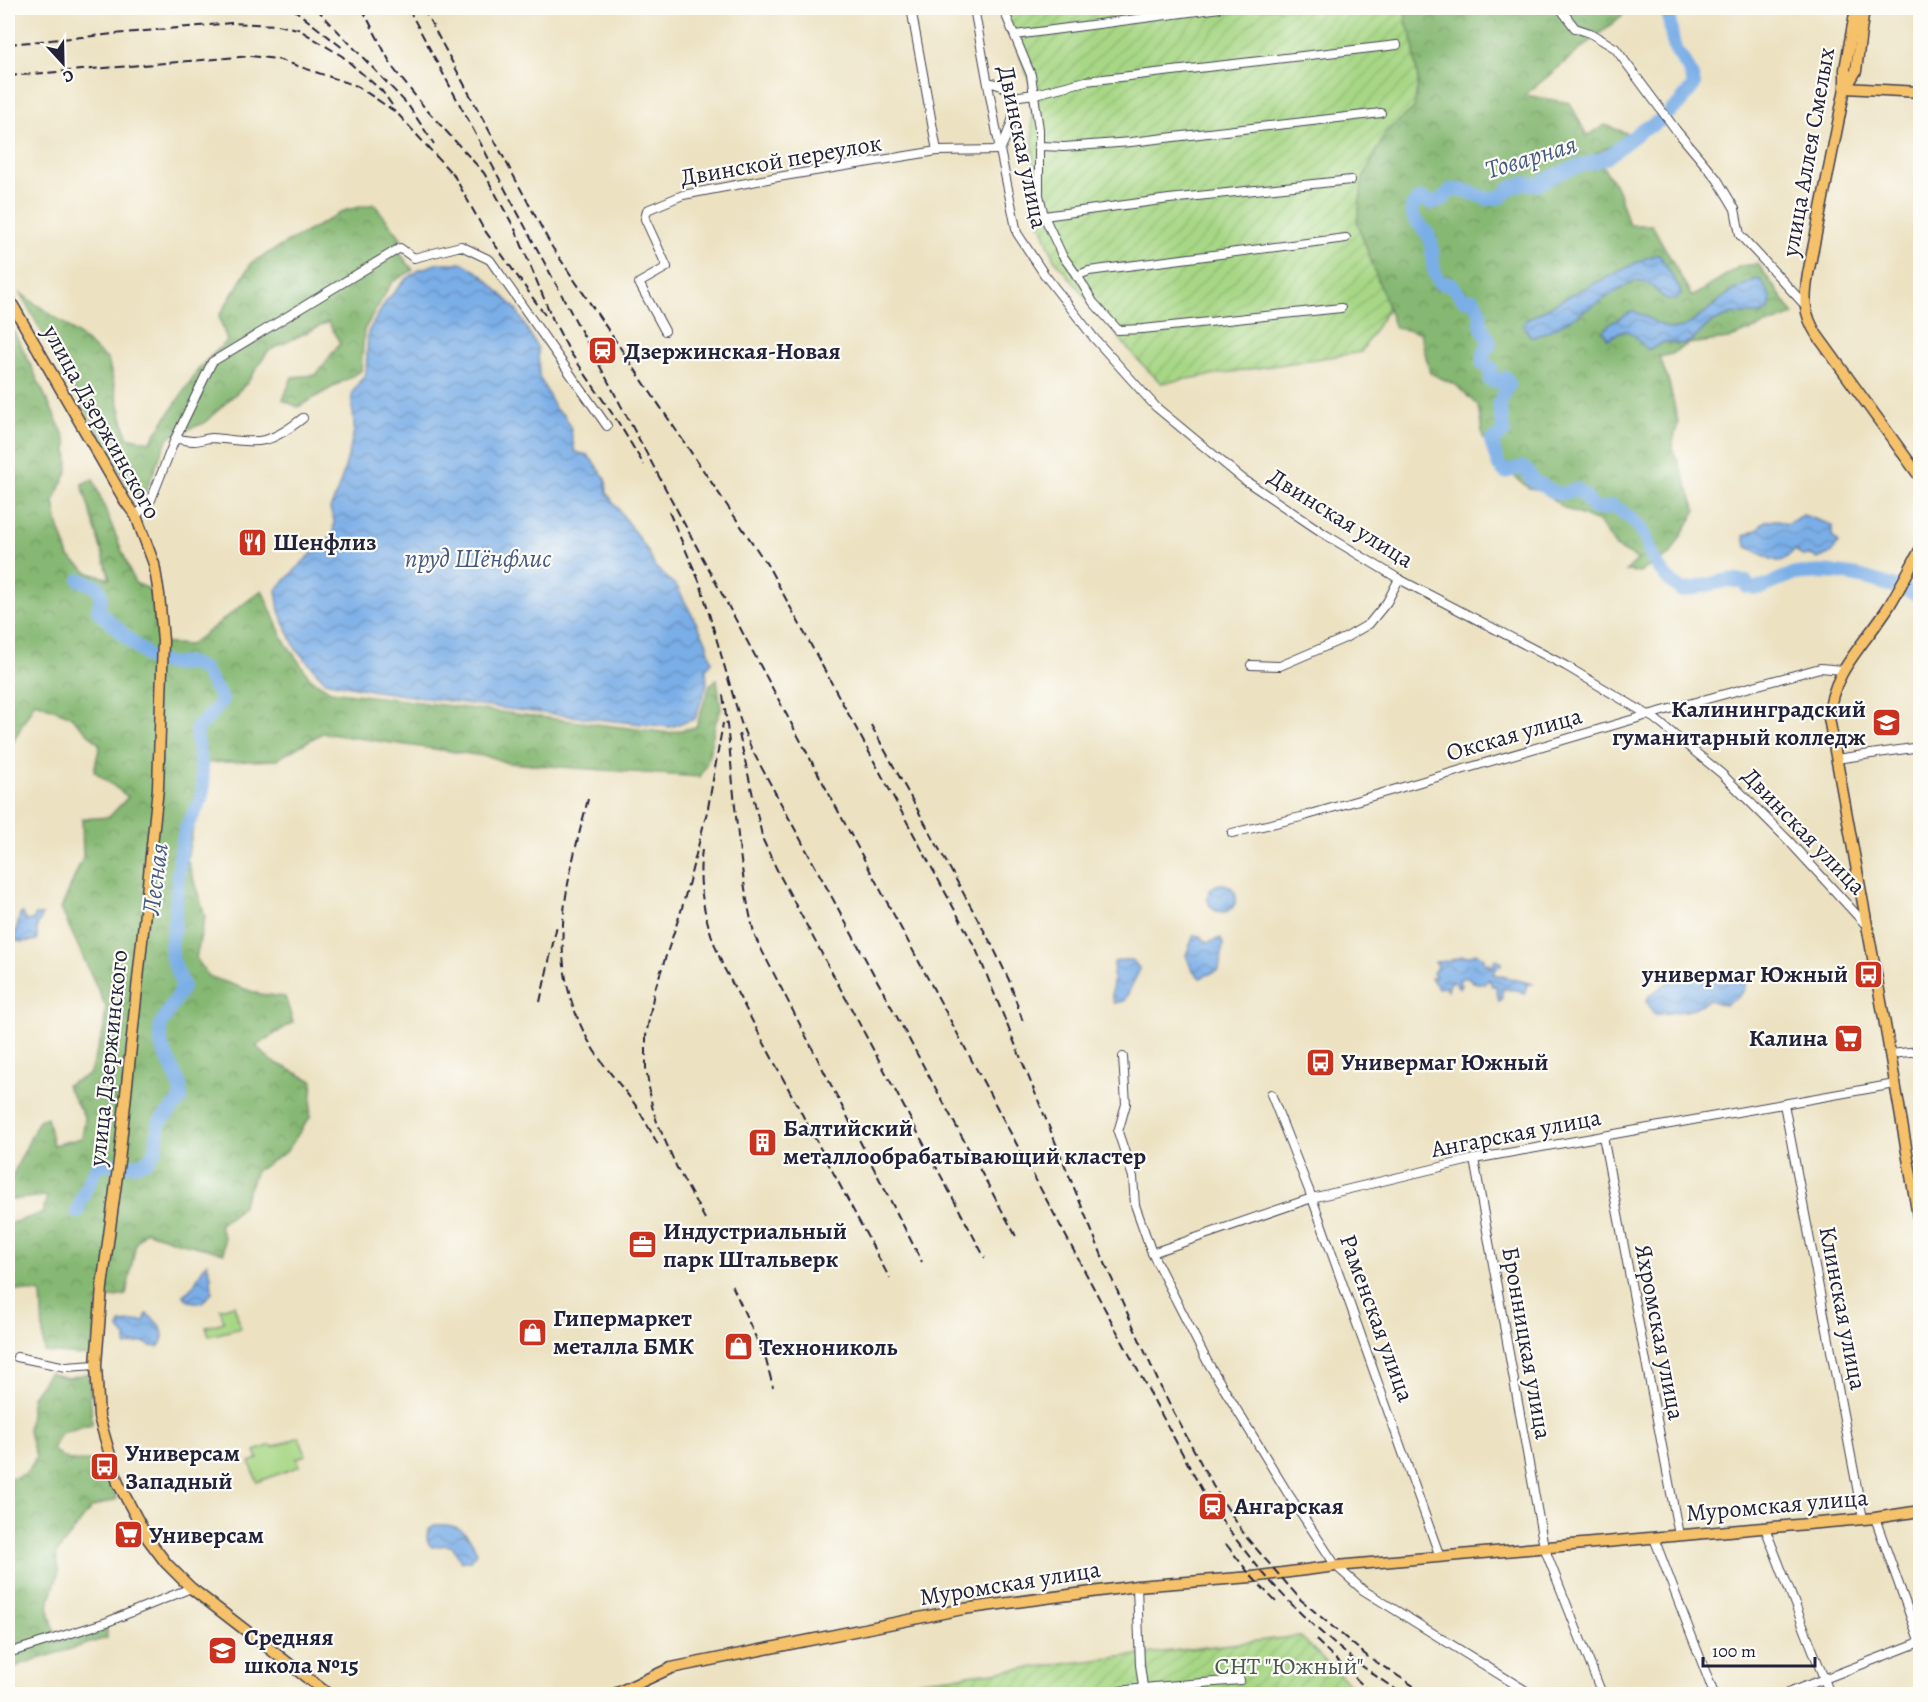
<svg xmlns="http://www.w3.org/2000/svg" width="1928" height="1702" font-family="Alegreya,serif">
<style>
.forest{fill:url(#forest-crowns);stroke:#546d56;stroke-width:1.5}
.garden{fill:url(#garden-furrows);stroke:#647c60;stroke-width:1.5}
.pitch{fill:#a7d785;stroke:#647c60;stroke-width:1.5}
.water{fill:url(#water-waves);stroke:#4e6891;stroke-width:1.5}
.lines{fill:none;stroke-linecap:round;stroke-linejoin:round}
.river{stroke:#7aaee7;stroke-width:14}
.minor-casing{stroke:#403f4f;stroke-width:10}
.major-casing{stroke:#403f4f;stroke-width:13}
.minor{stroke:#fff;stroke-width:8}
.major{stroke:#f5c16b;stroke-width:10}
.rail{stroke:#22223b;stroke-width:2;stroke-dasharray:9 4.5;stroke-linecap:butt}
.labels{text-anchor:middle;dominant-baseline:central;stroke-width:4.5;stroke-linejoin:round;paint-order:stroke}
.street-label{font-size:24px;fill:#22223b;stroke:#fdfcf7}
.poi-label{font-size:24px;font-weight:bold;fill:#22223b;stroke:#fdfcf7;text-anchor:start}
.park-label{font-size:24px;fill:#4a5851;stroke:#fdfcf7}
.water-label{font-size:26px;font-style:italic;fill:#455a80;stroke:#fdfcf7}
</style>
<defs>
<pattern id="forest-crowns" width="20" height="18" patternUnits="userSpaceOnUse" patternTransform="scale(1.5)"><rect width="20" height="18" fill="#85b872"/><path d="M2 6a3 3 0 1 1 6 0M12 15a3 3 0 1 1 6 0" fill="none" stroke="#6c955f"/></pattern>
<pattern id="garden-furrows" width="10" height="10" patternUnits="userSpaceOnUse" patternTransform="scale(1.5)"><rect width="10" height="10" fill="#a7d785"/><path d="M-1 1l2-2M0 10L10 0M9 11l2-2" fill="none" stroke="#8fb874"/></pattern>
<pattern id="water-waves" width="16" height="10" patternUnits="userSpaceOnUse" patternTransform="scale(1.5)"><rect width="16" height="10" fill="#7aaee7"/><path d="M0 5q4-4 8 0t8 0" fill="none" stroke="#648dbc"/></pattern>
</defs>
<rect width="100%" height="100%" fill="#fdfcf7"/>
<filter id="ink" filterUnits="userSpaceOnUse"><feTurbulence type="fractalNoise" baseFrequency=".0167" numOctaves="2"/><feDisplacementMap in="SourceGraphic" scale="12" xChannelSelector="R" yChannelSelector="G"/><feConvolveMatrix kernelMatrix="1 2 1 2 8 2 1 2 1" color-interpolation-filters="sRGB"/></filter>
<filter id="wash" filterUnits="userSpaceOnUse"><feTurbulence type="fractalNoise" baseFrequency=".008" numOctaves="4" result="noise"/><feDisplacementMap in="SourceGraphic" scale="24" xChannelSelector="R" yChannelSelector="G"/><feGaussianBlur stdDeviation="1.35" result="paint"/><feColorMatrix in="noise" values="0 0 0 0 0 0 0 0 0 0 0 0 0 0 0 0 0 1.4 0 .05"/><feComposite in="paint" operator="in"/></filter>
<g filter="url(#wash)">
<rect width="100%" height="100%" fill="#ece2c2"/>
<g class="forest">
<path d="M1405,8H1631L1525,95L1570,103L1587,136L1605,125L1632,135L1595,154L1618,190L1629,225H1652L1692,297L1740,266L1758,264L1794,315L1728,339L1688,344L1672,354L1659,357L1668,379L1678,422L1672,446L1696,510L1670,555L1640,572L1626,571L1638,559L1616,547L1600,523L1562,507L1542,490L1529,488L1516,478L1501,464L1483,438L1478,406L1456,385L1430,373L1420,332L1395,328L1357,222L1363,178L1386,132L1414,108L1418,82L1412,38L1406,22Z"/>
<path d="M374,204L402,239L393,245L413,270L392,282L364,330L361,371L298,407L283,400L292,377L316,375L340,343L328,322L268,351L247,383L204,423L168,437L142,500L128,486L20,293L65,324L108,360L127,437L150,442L200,367L227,341L219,316L252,262L346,210Z"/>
<path d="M8,322L21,345L67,442L68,470L54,501L58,525L69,557L89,573L110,579L82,484L93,479L135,583L152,590L158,643L190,645L262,590L283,639L310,678L330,691L669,733L696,727L710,685L717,679L721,709L715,724L708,760L700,777L507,763L491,757L322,733L276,760L203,763L198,803L187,859L205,916L196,958L208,976L259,994L285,997L293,1022L256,1046L270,1060L313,1081L310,1117L286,1152L256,1171L241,1208L219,1225L224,1237V1253L178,1242L145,1231L136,1243L126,1295L98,1300L92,1356L44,1352L41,1293L8,1289V1224L43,1213L47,1196L8,1200V1185L39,1120L47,1117L53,1145L82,1138L85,1118L66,1085L89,1075L103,1033L106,1007L61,909L83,857L82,819L109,817L128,797L94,771L100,745L69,715L35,702L8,751Z"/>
<path d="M49,1373L68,1378L89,1373L92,1424L61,1433L52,1449C65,1462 77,1462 95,1461L109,1481L117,1499L91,1508L56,1554L59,1571L48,1606L57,1642L99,1628L107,1629V1638L21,1664L8,1671V1478C26,1476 28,1473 36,1457L28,1430L32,1397Z"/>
</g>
<g class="garden">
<path d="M1002,8H1405L1406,22L1412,38L1418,82L1414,108L1386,132L1363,178L1357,222L1388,308L1361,352L1161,383L1135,357L1054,259L1035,209L1031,85Z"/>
<path d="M1300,1636L1359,1694H916L917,1681Z"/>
</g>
<g class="pitch">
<path d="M234,1305L241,1328L209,1336L206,1327L224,1322L220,1309Z"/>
<path d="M299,1437L306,1455L297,1458L300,1466L257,1482L250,1462L258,1459L255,1451L271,1445L273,1447Z"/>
</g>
<g class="water">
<path d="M1659,254L1680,289L1681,295L1676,300H1666L1650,284L1636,281L1630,283L1561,325L1534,337H1531L1523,325L1525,321L1565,298L1646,258Z"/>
<path d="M439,263H463L481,274L516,309L538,349L539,376L556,410L564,415L570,426L575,452L588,455L606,479L607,493L647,550L655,567L677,587L706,641L712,662L706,669L707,684L695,719L670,727L515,710L376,691L325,681L296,649L279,611L276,590L304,561L333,535L334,520L330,509C341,485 347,461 353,436C359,408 339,403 366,374L368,332L386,301L405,280L419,270Z"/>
<path d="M1757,279L1762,281L1771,299L1769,310L1761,314H1732L1709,324L1693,340L1684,344L1664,342L1651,349H1647C1640,344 1632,328 1622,331C1616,333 1614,337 1608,339L1603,331L1611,323L1633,311C1645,315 1660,327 1672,329C1688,331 1711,306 1724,297C1734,289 1746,284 1757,279Z"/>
<path d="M1803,515L1832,525V535L1838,543L1833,552L1818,559L1811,555L1802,556L1795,550L1781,562L1771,559L1746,546L1744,536L1758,529L1765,521L1776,520L1787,524Z"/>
<circle cx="1222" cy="898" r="14"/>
<path d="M23,913L24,918L28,921L34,919L35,915H42L41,919L37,925V940L22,942L14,940L20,914Z"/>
<path d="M1194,935L1200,936L1207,943L1221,938L1223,944L1219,970L1200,978L1191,968L1186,955Z"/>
<path d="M1475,953L1484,958V964L1489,963L1490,968H1492L1495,959L1501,963V966H1498L1493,974L1534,984H1527L1525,994L1518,990L1502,989L1503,998L1499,1002L1496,986H1492L1489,979L1484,984L1473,982L1468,977L1459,979L1461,986L1459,988L1454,982H1450L1448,991L1444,987L1438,988L1431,978L1436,977L1433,973L1437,967L1435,962L1449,961L1462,956H1470Z"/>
<path d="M1122,960H1132L1140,969L1124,1001L1114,1003L1112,995L1114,962Z"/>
<path d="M1719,972L1746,976C1747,993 1739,998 1724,1005L1709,1000L1690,1010L1654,1015L1647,1001L1649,996L1671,980H1681L1699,973Z"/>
<path d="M207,1263L211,1276L212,1293L202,1303L189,1301L183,1295C198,1286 196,1275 207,1263Z"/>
<path d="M147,1314C158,1322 170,1333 158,1347L151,1346L143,1342L126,1346V1337L119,1329L120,1323L144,1321Z"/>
<path d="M434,1525C458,1523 468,1531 477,1552L471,1560L461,1562L453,1547L447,1545L432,1547C424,1540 426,1531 434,1525Z"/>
</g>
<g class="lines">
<g class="river">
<path d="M1664,8C1673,20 1669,37 1676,50C1685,66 1690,65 1694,85L1680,103L1671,111"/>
<path d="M1663,118L1653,125L1643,129L1606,158L1564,171L1536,185L1524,183L1510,188L1501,197L1488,199L1464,190H1450L1443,199L1431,203L1422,198L1412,206C1410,222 1424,225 1429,237C1436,253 1428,265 1440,283L1451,284L1463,299L1474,300L1480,312L1481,325L1490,343L1483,355V364L1491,368L1490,380L1496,381L1506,378L1509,384L1499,404L1504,432L1491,442L1499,466L1505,472L1522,467L1528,472L1533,481C1553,488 1553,500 1576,489L1585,496L1593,508L1602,509L1613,506C1624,513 1636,520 1642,531C1647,540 1649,550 1653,559C1660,572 1670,581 1682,591L1728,580L1746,582L1747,587C1766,591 1770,582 1786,577C1792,574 1801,573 1808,573C1848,569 1884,583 1920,595"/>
<path d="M77,1212L85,1190L97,1166L103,1164L136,1165L147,1161L155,1151L159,1123L181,1099L180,1085L161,1045L160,1026L183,986L172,958L171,945C178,909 176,871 184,835C187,818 202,807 203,790C204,772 197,749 196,730C205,719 216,712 222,699L203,669L190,663L173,664L152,660L98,611L101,596L98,587L80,580"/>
</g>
</g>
</g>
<g filter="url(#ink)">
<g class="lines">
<defs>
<g id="minor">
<path d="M911,8L937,151"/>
<path d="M974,8L1000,150L1017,233L1044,274L1094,338L1156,407L1243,479L1326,535L1399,579L1566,666L1655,719L1722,774L1787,839L1866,925"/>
<path d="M1003,8L1031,75L1039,129V195L1044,216L1062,255L1080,280L1093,302L1118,330L1143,329L1341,308"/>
<path d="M1560,8L1575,28L1590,33L1615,48L1676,130L1717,179L1735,209L1740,235L1804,304"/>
<path d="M1015,35L1220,8"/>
<path d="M988,82C995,84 1004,85 1009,91C1022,105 1007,136 1000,150"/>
<path d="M1012,97L1035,94L1086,81L1397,45"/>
<path d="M1038,144L1041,146L1064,147L1131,142L1381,113"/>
<path d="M1044,216L1169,199L1351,180"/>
<path d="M1076,276L1089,271L1104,269L1346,238"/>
<path d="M665,331L639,283L667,267L645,219L647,210L683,195L778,177L937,151L1000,150"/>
<path d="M175,439C181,439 188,441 194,441C200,441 206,438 212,438C258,442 265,448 303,418"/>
<path d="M136,516L151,500L175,439L212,362L400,248L414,258L461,246L490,260L607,426"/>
<path d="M1251,665L1280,666L1345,638L1369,624L1387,602L1399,579"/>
<path d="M1836,759L1920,747"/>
<path d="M1232,833L1301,817L1648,715L1820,668L1843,670"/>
<path d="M1890,1054L1920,1051"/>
<path d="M1123,1057L1126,1104L1118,1132L1133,1177L1135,1205L1152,1253L1207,1361L1287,1492L1336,1566L1363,1590L1531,1694"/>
<path d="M1271,1094L1312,1198L1440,1557"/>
<path d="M1784,1104L1863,1519"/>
<path d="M1603,1136L1679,1535"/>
<path d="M1474,1159L1544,1547L1602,1694"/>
<path d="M1152,1253L1312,1198L1474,1159L1895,1084"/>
<path d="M17,1357L66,1367L96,1365"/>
<path d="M1875,1518L1920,1643"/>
<path d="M1765,1528L1830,1694"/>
<path d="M1654,1538L1714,1694"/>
<path d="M1137,1586L1140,1665L1144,1694"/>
<path d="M8,1653L107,1622L191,1588"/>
<path d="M1093,1694L1154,1687L1240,1680"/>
<path d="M1785,1694L1920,1642"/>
</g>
<g id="major">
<path d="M1856,8L1845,69V88L1808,274C1804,299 1803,313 1817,335L1920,477"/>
<path d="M1845,88L1920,92"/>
<path d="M1846,88L1856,71L1864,8"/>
<path d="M8,297L125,501L136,516L154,564L159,594L163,641L158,788L119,1161L102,1287L96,1365L99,1417L118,1483L148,1539L166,1563L191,1588L328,1694"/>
<path d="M1920,550C1910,568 1900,588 1889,606C1865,644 1831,672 1829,718L1882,1007L1920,1228"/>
<path d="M615,1694L671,1668L963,1609L1137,1586L1252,1577L1336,1566L1875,1518L1920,1511"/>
</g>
</defs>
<use href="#minor" class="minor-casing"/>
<use href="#major" class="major-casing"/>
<use href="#minor" class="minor"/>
<use href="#major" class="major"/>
<g class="rail">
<path d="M292,8L344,49"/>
<path d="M316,8L408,105L434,144"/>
<path d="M362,8L393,68L425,108L484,173L515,229L553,320L570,352L618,422L644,465"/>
<path d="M408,8L1203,1492C1255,1573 1321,1643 1403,1694"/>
<path d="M423,8L552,247L768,566L976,949L1107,1268L1163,1392L1213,1486L1246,1537L1301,1600L1367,1656L1426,1694"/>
<path d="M8,44L231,23L277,25L298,29L342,56L382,91L392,105"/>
<path d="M8,76L251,56L277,59L357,86L397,113L455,177"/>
<path d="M452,172L483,228L545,315"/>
<path d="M669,512L700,583L742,726L752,750L1018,1240"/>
<path d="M723,695C735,775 735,858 755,937L922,1262"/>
<path d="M871,725L993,947L1009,980L1023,1022"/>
<path d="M739,734L763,840L778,872L985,1258"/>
<path d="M588,799C566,886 542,962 592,1047C605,1069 624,1088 638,1109C645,1121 652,1133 658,1145"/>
<path d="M702,850C696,891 708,931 724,968L890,1279"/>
<path d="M540,1002L557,925"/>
<path d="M705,1219L677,1168L657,1122L652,1106L646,1068V1036L654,992L682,908L708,808L723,723"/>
<path d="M732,1285L766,1360L773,1387"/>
<path d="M1226,1544L1252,1577L1277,1603"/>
<path d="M1316,1640L1372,1694"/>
</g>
</g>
</g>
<defs>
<symbol id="station-square" viewBox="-11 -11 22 22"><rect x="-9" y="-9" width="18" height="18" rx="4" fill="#c8321e" stroke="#fdfcf7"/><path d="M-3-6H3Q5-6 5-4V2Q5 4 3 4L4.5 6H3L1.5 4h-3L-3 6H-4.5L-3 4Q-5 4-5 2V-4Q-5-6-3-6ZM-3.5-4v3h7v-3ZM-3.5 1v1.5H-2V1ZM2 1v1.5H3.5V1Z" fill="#fff"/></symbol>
<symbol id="restaurant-square" viewBox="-11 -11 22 22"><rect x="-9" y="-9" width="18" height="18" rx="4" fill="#c8321e" stroke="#fdfcf7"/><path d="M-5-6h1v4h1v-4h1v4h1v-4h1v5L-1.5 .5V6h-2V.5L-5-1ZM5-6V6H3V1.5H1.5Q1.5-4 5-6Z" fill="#fff"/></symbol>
<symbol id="university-square" viewBox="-11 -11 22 22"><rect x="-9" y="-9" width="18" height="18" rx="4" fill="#c8321e" stroke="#fdfcf7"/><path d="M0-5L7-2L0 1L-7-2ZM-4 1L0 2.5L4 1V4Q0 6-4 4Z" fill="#fff"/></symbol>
<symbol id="bus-square" viewBox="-11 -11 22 22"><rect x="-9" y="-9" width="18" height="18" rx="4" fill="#c8321e" stroke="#fdfcf7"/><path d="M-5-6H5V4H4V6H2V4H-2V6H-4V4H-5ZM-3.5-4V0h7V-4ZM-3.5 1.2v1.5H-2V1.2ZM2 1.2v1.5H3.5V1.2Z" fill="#fff"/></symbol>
<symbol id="supermarket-square" viewBox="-11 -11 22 22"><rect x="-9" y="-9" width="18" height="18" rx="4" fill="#c8321e" stroke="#fdfcf7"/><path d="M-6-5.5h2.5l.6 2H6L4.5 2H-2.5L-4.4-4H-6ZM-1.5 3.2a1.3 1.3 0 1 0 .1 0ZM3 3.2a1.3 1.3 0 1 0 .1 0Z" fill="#fff"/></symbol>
<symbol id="building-square" viewBox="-11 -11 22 22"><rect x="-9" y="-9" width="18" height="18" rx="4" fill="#c8321e" stroke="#fdfcf7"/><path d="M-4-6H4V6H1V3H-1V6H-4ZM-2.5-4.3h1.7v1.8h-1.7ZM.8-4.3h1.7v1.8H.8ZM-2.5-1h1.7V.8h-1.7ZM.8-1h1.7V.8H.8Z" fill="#fff"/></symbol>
<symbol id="office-square" viewBox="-11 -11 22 22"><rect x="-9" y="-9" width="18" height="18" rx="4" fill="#c8321e" stroke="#fdfcf7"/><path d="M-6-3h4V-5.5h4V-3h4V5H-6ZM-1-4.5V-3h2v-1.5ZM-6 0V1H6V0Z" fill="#fff"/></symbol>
<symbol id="shop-square" viewBox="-11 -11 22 22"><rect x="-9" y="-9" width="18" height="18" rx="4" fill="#c8321e" stroke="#fdfcf7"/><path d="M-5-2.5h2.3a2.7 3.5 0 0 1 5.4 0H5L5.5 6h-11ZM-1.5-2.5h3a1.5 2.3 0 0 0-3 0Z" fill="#fff"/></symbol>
<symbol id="school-square" viewBox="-11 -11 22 22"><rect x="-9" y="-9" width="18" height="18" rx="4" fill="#c8321e" stroke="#fdfcf7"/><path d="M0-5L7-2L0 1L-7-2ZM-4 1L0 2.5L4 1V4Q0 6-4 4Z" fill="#fff"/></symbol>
</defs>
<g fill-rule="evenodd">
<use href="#station-square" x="586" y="334" width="33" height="33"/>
<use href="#restaurant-square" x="236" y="526" width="33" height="33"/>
<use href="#university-square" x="1870" y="706" width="33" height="33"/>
<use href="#bus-square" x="1852" y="958" width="33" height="33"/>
<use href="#supermarket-square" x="1832" y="1022" width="33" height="33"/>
<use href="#bus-square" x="1304" y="1046" width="33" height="33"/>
<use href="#building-square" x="746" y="1126" width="33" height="33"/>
<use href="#office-square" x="626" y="1228" width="33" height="33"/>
<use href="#shop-square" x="516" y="1316" width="33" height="33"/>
<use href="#shop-square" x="722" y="1330" width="33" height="33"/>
<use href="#bus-square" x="88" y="1450" width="33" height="33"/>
<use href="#station-square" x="1196" y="1490" width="33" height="33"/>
<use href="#supermarket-square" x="112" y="1518" width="33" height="33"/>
<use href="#school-square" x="206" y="1634" width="33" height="33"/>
</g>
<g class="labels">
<g class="street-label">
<text transform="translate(1023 147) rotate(78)">Двинская улица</text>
<text transform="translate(1808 152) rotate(-80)">улица Аллея Смелых</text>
<text transform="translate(781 160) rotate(-10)">Двинской переулок</text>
<text transform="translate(102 422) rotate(61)">улица Дзержинского</text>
<text transform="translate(1341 518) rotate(32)">Двинская улица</text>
<text transform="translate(1514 734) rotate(-16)">Окская улица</text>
<text transform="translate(1804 831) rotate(46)">Двинская улица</text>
<text transform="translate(108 1058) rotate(-84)">улица Дзержинского</text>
<text transform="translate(1516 1133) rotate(-11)">Ангарская улица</text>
<text transform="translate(1843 1308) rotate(79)">Клинская улица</text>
<text transform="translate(1377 1318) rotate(70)">Раменская улица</text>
<text transform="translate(1660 1332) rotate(79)">Яхромская улица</text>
<text transform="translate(1527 1343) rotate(80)">Бронницкая улица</text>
<text transform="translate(1777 1505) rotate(-5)">Муромская улица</text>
<text transform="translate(1010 1583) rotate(-9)">Муромская улица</text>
</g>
<g class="poi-label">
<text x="624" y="351">Дзержинская-Новая</text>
<text x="273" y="542">Шенфлиз</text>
<text x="1866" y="709" text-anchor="end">Калининградский<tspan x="1866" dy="28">гуманитарный колледж</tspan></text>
<text x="1848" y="974" text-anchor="end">универмаг Южный</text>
<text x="1828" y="1038" text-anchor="end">Калина</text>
<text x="1341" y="1062">Универмаг Южный</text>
<text x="783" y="1128">Балтийский<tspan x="783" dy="28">металлообрабатывающий кластер</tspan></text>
<text x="663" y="1231">Индустриальный<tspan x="663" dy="28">парк Штальверк</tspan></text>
<text x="553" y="1318">Гипермаркет<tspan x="553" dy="28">металла БМК</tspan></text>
<text x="759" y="1347">Технониколь</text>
<text x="125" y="1453">Универсам<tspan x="125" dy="28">Западный</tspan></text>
<text x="1234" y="1506">Ангарская</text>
<text x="149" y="1535">Универсам</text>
<text x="244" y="1637">Средняя<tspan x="244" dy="28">школа №15</tspan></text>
</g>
<g class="park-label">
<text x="1289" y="1666">СНТ "Южный"</text>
</g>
<g class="water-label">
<text transform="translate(1531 157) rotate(-17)">Товарная</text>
<text x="478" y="558">пруд Шёнфлис</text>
<text transform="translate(155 879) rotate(-83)">Лесная</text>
</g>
</g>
<rect width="1928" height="1702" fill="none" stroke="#fdfcf7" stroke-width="30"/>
<g transform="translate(63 63) rotate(158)" stroke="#fdfcf7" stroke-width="4.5" paint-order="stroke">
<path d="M0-4.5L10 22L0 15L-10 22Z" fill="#22223b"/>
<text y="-9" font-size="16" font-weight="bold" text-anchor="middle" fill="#22223b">С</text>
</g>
<path d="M1703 1657v9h112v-9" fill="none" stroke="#22223b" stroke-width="3"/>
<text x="1712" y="1657" font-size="18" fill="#22223b" stroke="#fdfcf7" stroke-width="4.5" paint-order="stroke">100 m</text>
</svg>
